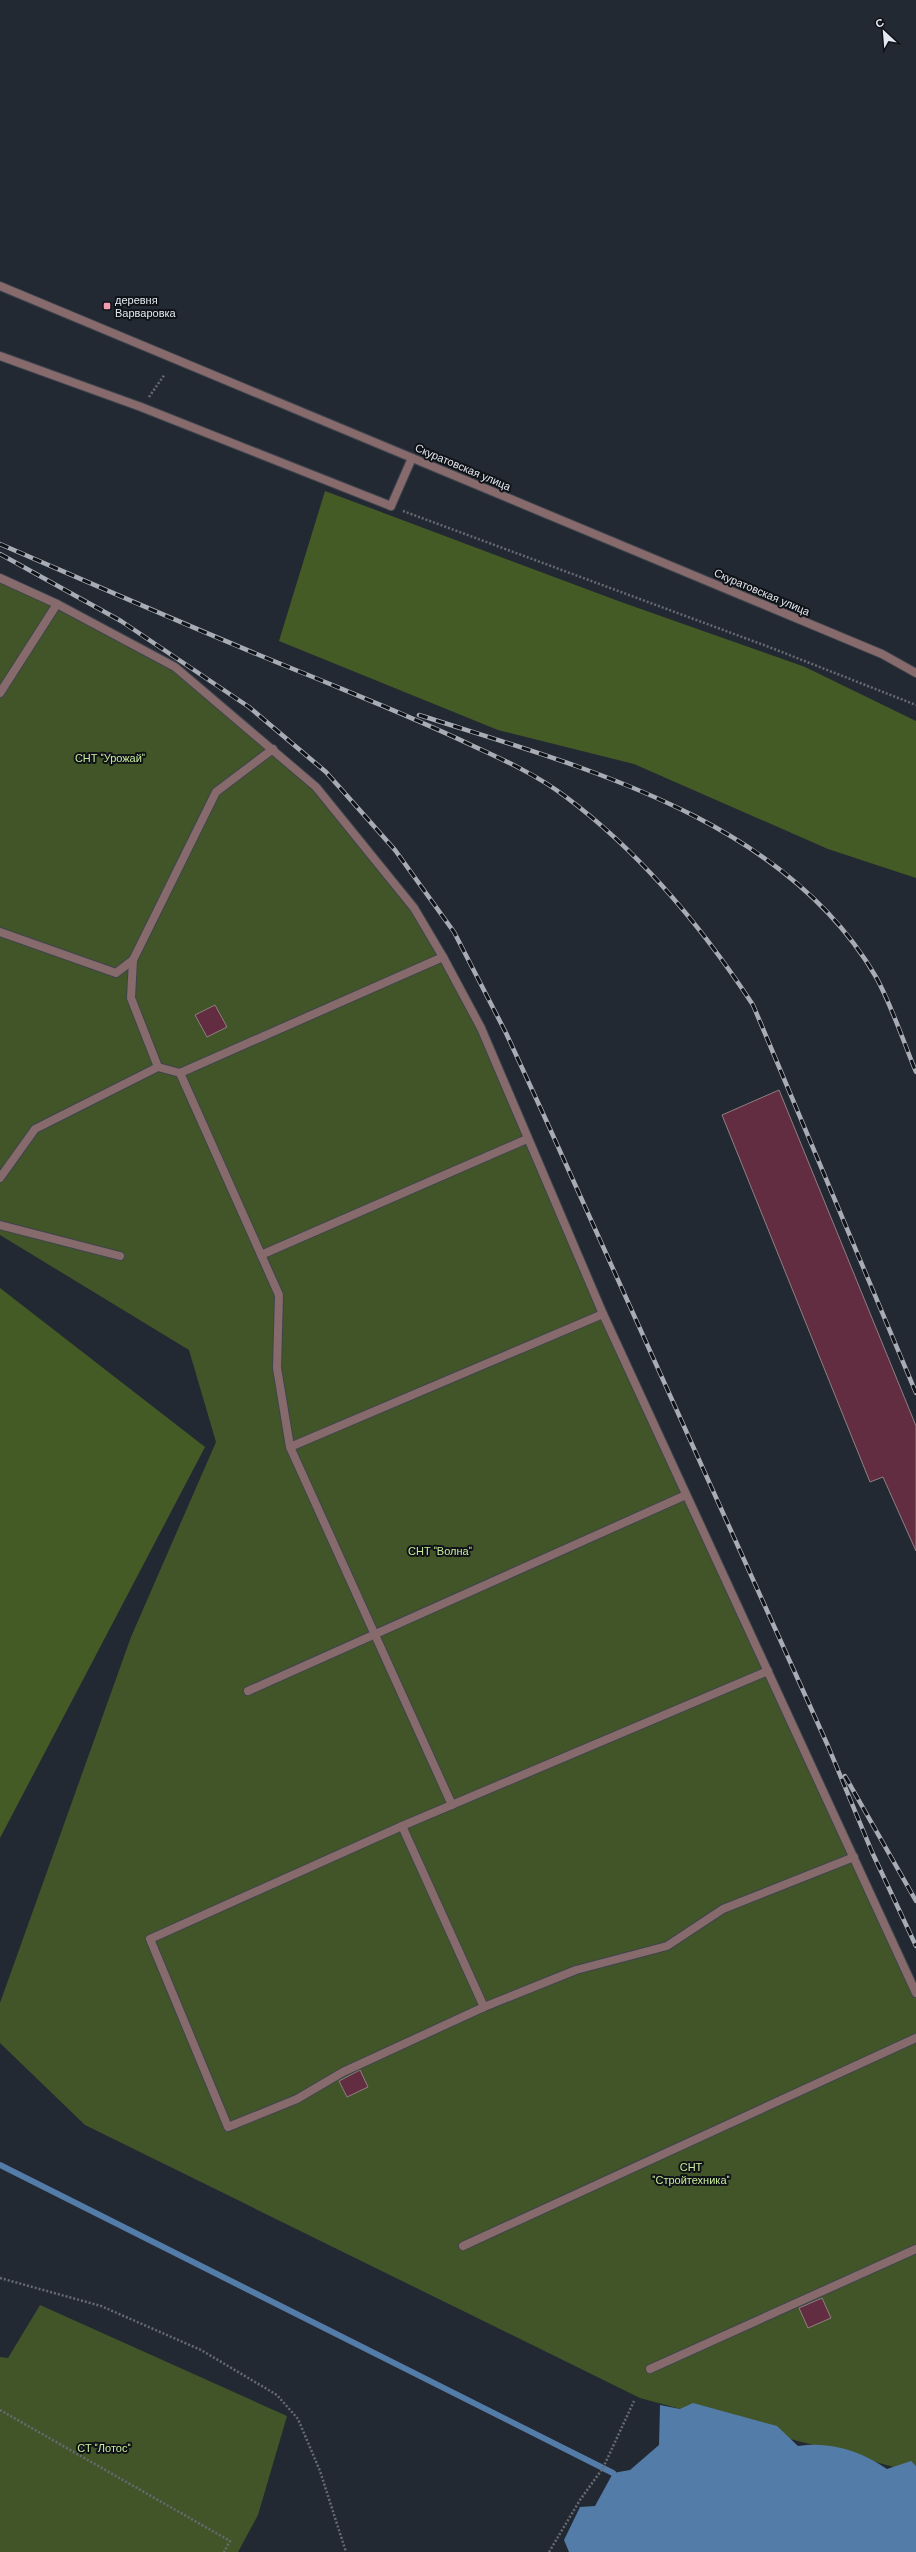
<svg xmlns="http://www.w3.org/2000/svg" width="916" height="2552" font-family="'DM Sans',sans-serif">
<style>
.green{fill:#425528}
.forest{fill:#455b26}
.water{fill:#547ca8}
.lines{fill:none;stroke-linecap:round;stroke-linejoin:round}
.stream{stroke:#547ca8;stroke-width:6}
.building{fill:#632d41;stroke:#8f7f83}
.service-casing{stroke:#3e444d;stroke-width:10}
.tertiary-casing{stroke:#3e444d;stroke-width:10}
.path{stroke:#656a73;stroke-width:2.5;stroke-dasharray:2 2;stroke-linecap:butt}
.service{stroke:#876a6c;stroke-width:8}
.tertiary{stroke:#876a6c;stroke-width:8}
.rail-casing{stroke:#a8acb5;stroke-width:4.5}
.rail{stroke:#0f1216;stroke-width:3;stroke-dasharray:9;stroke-linecap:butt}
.poi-dot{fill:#f29ab0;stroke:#0f1216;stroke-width:1.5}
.labels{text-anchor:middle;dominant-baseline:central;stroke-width:4;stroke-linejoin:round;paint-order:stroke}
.poi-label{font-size:11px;fill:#e4e8f0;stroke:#0f1216;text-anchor:start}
.street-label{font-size:11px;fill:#e4e8f0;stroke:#0f1216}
.park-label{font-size:11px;fill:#c8ec9b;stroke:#0f1216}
</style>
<rect width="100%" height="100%" fill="#232933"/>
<g class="green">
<path d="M0,578L175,667L316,787L414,908L481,1028L527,1139L916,1993V2473L640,2398L85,2125L0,2043V2003L131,1637L216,1442L189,1350L0,1235Z"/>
<path d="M40,2305L287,2416L258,2515L238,2552H0V2357L8,2358Z"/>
</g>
<g class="forest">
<path d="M325,491L621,602L805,667L916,721V878L828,849L634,764L498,730L279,641Z"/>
<path d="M0,1288L205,1447L0,1838Z"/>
</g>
<path class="water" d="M693,2403L777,2426L798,2446C830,2441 861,2451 887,2469L911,2461L916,2466V2552H569L564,2540L580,2507L595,2506L613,2473L630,2470L659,2445L660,2405L680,2409Z"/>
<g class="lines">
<path class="stream" d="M0,2165L613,2473"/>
</g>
<g class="building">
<path d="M215,1005L227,1027L207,1037L195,1015Z"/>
<path d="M779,1090L916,1426V1551L883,1477L870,1482L722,1115Z"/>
<path d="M360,2070L368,2087L347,2097L339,2081Z"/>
<path d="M822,2298L831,2318L808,2328L799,2308Z"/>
</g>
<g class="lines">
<defs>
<g id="service">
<path d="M0,356L141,407L391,506"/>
<path d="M0,578L57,604L175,667L316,787L414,908L443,957L481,1028L603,1314L916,1993"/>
<path d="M0,693L57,604"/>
<path d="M0,932L116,973L133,960"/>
<path d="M158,1067L180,1073L443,957"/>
<path d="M180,1073L279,1295L277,1368L290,1447L452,1805"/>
<path d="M0,1178L35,1129L158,1067L131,998L133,960L216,792L273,749"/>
<path d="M0,1225L120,1256"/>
<path d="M261,1255L527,1139"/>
<path d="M290,1447L603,1314"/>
<path d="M768,1671L402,1826L150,1939L228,2127L297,2099L343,2072L484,2007L576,1970L667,1946L723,1909L854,1857"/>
<path d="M248,1691L686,1495"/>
<path d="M402,1826L484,2007"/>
<path d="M463,2246L916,2038"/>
<path d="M650,2369L916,2249"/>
</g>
<g id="tertiary">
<path d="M0,286L882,654L916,673"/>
<path d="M391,506L412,458"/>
</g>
</defs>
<use href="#service" class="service-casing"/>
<use href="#tertiary" class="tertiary-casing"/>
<g class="path">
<path d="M149,397L165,374"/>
<path d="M403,511L769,647L916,705"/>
<path d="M0,2278L101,2306L201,2350L277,2395L298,2419L320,2471L346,2552"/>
<path d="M0,2410L230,2541L224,2552"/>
<path d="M549,2552L580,2500L603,2468L634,2401"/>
</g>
<use href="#service" class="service"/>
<use href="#tertiary" class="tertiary"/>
<defs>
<g id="rail">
<path d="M0,544C104,589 208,635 313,677C366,699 419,720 471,745C504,760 537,775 566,797C641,853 702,927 753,1005L916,1393"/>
<path d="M0,554L121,621L249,707L326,772L395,850L454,932L506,1033L546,1120L828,1746L872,1852L916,1946"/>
<path d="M419,715C581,767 784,818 876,977C891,1004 904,1043 916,1072"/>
<path d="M845,1776L916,1901"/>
</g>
</defs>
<use href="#rail" class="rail-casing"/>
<use href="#rail" class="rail"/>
</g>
<rect class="poi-dot" x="103" y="302" width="8" height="8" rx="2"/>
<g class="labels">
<g class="poi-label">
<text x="115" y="300">деревня<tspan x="115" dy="13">Варваровка</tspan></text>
</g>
<g class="street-label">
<text transform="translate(463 467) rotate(23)">Скуратовская улица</text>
<text transform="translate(762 592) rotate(23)">Скуратовская улица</text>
</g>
<g class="park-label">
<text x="110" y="758">СНТ "Урожай"</text>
<text x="440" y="1551">СНТ "Волна"</text>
<text x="691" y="2167">СНТ<tspan x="691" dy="13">"Стройтехника"</tspan></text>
<text x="104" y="2448">СТ "Лотос"</text>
</g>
</g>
<g transform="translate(884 32) rotate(334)" stroke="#0f1216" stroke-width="3" paint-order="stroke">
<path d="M0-3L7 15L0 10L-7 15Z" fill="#e4e8f0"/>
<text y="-6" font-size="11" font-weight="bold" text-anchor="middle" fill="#e4e8f0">С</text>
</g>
</svg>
